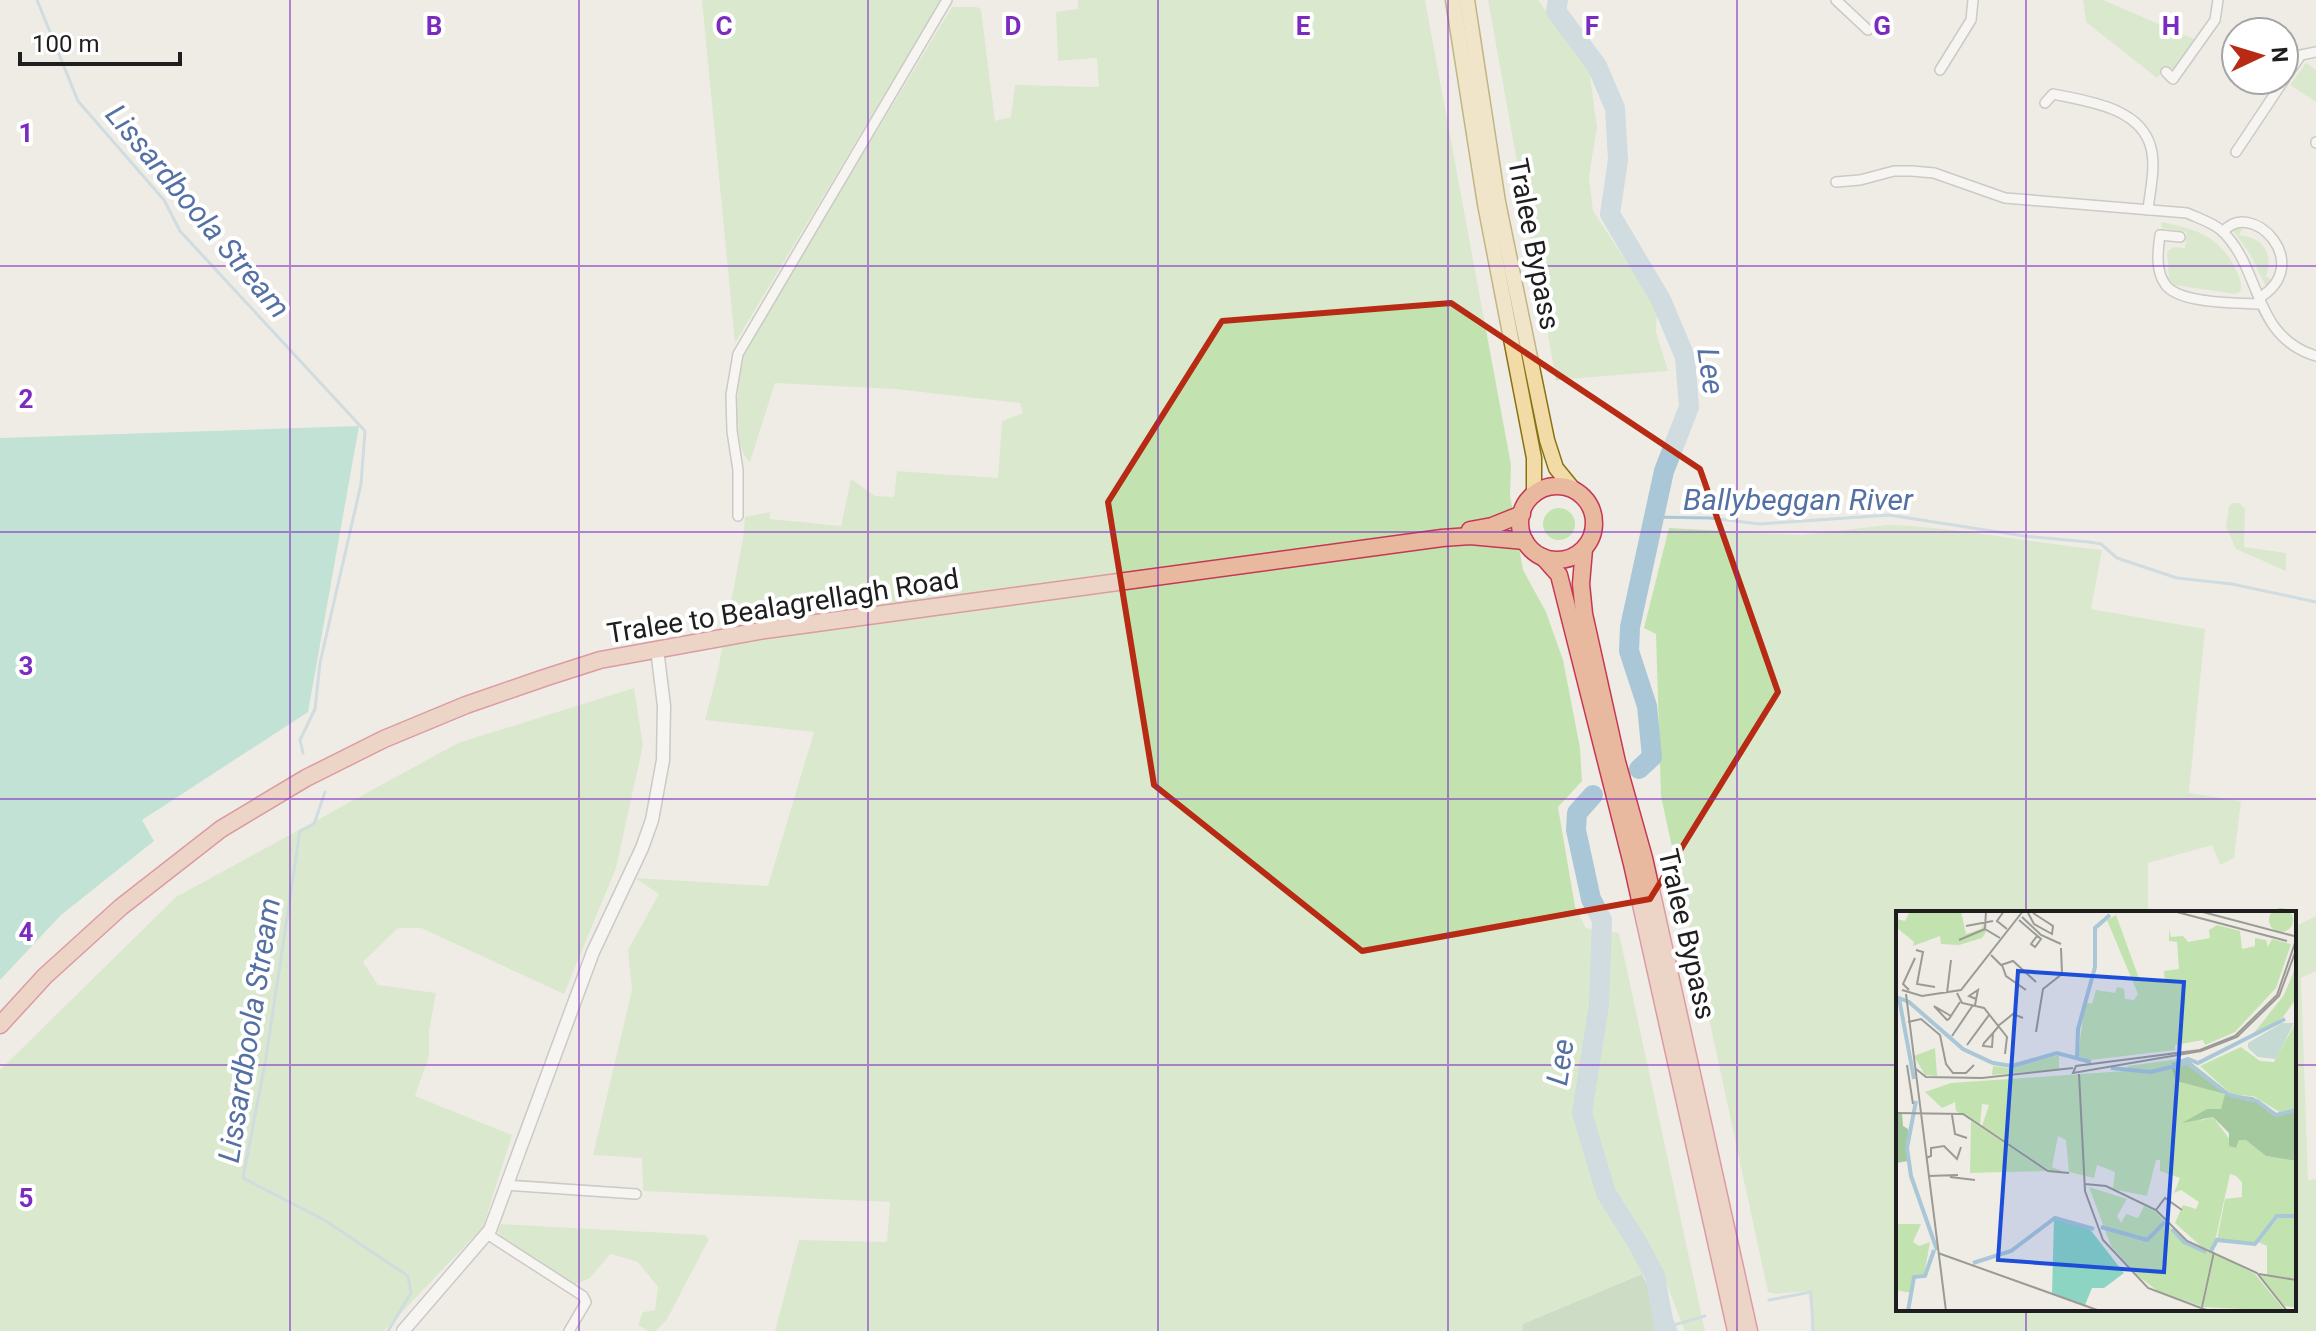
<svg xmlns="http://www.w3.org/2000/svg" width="2316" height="1331" font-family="Roboto,sans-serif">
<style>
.grass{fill:#c2e3b0}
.forest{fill:#a5c99e}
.pitch{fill:#8bd5c2}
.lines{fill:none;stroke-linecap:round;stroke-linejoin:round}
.stream{stroke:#aac7d7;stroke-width:3}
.river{stroke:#aac7d7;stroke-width:20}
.minor-casing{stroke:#9f9f9f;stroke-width:12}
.tertiary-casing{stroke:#9f9f9f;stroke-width:15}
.primary-casing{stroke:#887110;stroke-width:17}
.trunk-casing{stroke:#c73754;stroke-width:19}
.minor{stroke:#fff;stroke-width:9}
.tertiary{stroke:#fff;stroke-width:12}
.primary{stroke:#f2dba6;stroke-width:14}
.trunk{stroke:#e8b89f;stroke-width:16}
.marked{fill:none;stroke:#b72b15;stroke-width:6;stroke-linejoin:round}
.grid{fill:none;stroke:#7b2cbf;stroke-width:2;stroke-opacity:0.55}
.labels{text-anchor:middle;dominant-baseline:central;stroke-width:8;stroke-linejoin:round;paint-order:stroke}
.street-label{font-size:28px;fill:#1e1e1e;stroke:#fff}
.water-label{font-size:30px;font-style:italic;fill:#5571a3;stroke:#fff}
.inset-river{fill:none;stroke:#aac7d7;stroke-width:4}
.inset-road{fill:none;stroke:#9b9a95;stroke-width:2}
.view{fill:#1d4ed8;fill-opacity:0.15;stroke:#1d4ed8;stroke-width:4}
.inset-edge{fill:none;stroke:#1e1e1e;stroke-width:4}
.grid-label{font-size:26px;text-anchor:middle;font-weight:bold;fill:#7b2cbf;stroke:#fff;stroke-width:8;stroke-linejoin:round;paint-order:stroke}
</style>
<rect width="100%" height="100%" fill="#eeece5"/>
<g class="grass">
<path d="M702,0H941L735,343Z"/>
<path d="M1078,0H1425L1511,465L1510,495L1523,570L1546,612L1563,660L1580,748L1582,781L1558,807L1575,907L1586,928L1619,933L1705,1331H1685L1661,1270L1641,1274L1523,1324L1522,1331H775L799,1240L887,1242L890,1202L643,1191L642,1158L593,1155L632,990L628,950L659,894L635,878L768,886L814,732L705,720L718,670L743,539L745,517L770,512V519L841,526L851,479L875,496L894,497L897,471L998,478L1002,421L1023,413L1020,403L895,389L775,383L750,462C729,445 739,377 743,352L952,7H977L981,9L995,121L1011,117L1015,85L1099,87L1097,58L1058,61L1056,12L1078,9Z"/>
<path d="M1488,0H1538L1589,69L1597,127L1589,176L1593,211L1657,308L1656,332L1668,371L1556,380Z"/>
<path d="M2083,0H2103L2194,39L2175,69L2165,67L2157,78L2086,22Z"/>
<path d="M2306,63L2316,70V102L2290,85Z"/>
<path d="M2161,222C2193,228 2220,236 2235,268C2239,277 2243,283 2240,292L2235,294L2174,285L2169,279L2167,251L2174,247L2185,248L2187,232L2162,228Z"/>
<path d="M2235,227L2242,229L2239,235C2263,237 2274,254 2266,276L2271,280L2266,287L2250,254L2232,229Z"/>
<path d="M2233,503H2239L2245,509L2244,547L2286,553V571L2236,549L2226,527L2229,506Z"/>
<circle cx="1559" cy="524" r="16"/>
<path d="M1888,525C1959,527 2030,543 2102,550L2091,609L2205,629L2189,793L2241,801L2234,858L2220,865L2212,845L2148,863V913H1898V1309H2294V927L2316,916V971L2301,978L2308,1180L2316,1179V1331H1814L1808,1291L1776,1294L1768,1292L1661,796L1656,634L1644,628L1669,528L1801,535Z"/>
<path d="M634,688L643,745L616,868L564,994L421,928H398L363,962L378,985L436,993L429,1031V1056L415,1096L512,1135L483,1227L384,1331H0V1070L176,897L458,743Z"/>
<path d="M501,1224L705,1235L709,1239L666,1321L655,1331H648L638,1325L643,1312L655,1310L658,1287L638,1262L610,1254L590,1278L573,1285L504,1243L498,1232Z"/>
</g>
<path class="forest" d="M1642,1274L1668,1331H1522L1523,1324Z"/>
<path class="pitch" d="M359,426L308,712L142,820L154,841L61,915L0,980V438Z"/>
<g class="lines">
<g class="stream">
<path d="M37,0L78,101L164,200L180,231L365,431L361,484L320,663L315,709L300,740L303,753"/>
<path d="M1653,517L1710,518L1760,524L1889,515L2024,536L2089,542L2101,544L2117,558L2177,578L2232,584L2316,602"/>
<path d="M325,792L314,824L300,831L266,1058L243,1178L326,1221L408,1276L411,1293L388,1331"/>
<path d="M1655,1276L1676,1331"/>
<path d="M1769,1300L1811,1292L1813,1331"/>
<path d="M1674,1325L1705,1316"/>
</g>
<g class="river">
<path d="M1558,0L1556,11L1597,66L1615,108L1618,160L1610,214L1661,300L1685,357L1689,407L1664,471L1630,627L1629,651L1647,706L1652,757L1639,769"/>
<path d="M1593,795L1577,813L1576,830L1591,899L1602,920L1599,1005L1582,1113L1606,1193L1637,1242L1655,1276L1665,1331"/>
</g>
<defs>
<g id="minor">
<path d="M1836,0L1868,30"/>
<path d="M1940,70L1971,20L1973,0"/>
<path d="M2166,72L2173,79L2215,20L2218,0"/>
<path d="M2284,79L2301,55L2316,52"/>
<path d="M2045,103L2053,94C2086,101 2141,107 2151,148C2156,167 2150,190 2148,210"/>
<path d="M2316,142V143"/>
<path d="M2236,152L2284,80"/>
<path d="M1836,182L1860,180L1894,171H1912L1934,173L2005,198L2187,213C2198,218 2211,222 2221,230C2263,269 2251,336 2316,356"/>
<path d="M2223,232C2251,197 2316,264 2259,298"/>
<path d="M2180,237L2160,235C2158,250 2155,270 2165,284C2178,304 2238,303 2261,304"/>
<path d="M738,516V470L732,431L731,395L738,354L947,0"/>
<path d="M506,1185L636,1194"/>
<path d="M487,1234L583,1296L586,1302L569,1331"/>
</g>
<path id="tertiary" d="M403,1331L490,1230L593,952L642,848L652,820L663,760L664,706L657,649"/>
<g id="primary">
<path d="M1453,0L1485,204L1534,458V495"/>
<path d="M1467,0L1498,202L1547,440L1556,468L1574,490"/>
</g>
<g id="trunk">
<circle cx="1557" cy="523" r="37"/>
<path d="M1470,530L1492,526L1522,514"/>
<path d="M1584,549L1581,584L1584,614L1617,762L1644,858L1749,1331"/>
<path d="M1543,557L1559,575L1632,864L1736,1331"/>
<path d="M0,1025L45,976L121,907L221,829L306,778L384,739L466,705L544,678L600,660L765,630L1442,538L1470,536L1525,541"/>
</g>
</defs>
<use href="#minor" class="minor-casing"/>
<use href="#tertiary" class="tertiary-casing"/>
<use href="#primary" class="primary-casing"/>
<use href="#trunk" class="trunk-casing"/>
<use href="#minor" class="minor"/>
<use href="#tertiary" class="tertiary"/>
<use href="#primary" class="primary"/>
<use href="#trunk" class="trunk"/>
</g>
<path d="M0 0H2316V1331H0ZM1451,303L1700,469L1778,692L1650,899L1362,951L1154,785L1108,502L1222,321Z" fill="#eeece5" fill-opacity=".55" fill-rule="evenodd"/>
<path class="marked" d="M1451,303L1700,469L1778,692L1650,899L1362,951L1154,785L1108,502L1222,321Z"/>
<path class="grid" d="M290,0V1331M579,0V1331M868,0V1331M1158,0V1331M1448,0V1331M1737,0V1331M2026,0V913M0,266H2316M0,532H2316M0,799H2316M0,1065H1898M2294,1065H2316M2026,1309V1331"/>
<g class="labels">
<g class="street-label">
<text transform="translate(1534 244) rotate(79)">Tralee Bypass</text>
<text transform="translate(783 606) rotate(-9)">Tralee to Bealagrellagh Road</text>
<text transform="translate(1687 934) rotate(77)">Tralee Bypass</text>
</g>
<g class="water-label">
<text transform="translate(198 211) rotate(50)">Lissardboola Stream</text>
<text transform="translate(1711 371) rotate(82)">Lee</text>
<text x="1798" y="499">Ballybeggan River</text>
<text transform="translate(249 1030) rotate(-81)">Lissardboola Stream</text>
<text transform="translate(1560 1062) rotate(-81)">Lee</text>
</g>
</g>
<g transform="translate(1896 911)">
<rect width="400" height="400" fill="#eeece5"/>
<path d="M373 9a12 12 0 1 1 24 0a12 12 0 1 1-24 0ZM14,0H65L70,23L85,18L88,12L90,21L86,27L63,34L45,33L44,25L17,35L18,31L0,16V8L9,10ZM220,4L244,70L269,71L268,60L283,58L281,31L273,30V18L275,26L287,25L292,31L314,27L313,19L321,14L344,20L346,38L359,35V27L370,29L372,36L376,28L395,33L380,77L339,121L309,134L307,129L279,134V139L194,149L182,145L189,91L196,93L200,79L219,82L221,76L228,78L229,88L238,89L242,83L211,9ZM400,55V88L387,106L354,127L388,84ZM400,111V197L387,203L357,185L336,184L304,155L345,136L364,150L378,151ZM39,137L41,165L29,164L18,145ZM163,144V158L96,164L97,155L113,157ZM283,148L275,153L281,170L329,183L326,198L303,210L317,206L340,237L343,229L350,228L370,245L400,250V304L383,303L358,332L321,329L329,288L346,286V271L340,265L334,263L317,339L307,337L279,312L287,294L300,298L303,291L285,279L278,282L284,267L264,260V249H260L251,285L217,278L219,261L201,254L198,267L173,261L170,229L162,225L156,256L166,260L156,261L86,215L93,194L86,193L84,214L60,200L59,191L46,197L29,181L55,172L229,160L232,155ZM75,210L151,260L74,262ZM193,276L231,288L221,305L225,312L230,303L242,307L248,295L259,300L288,331L317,342L305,395L263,381L242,365L215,335ZM386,303L400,307V368L371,364V335L362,331ZM0,313H25L17,331L23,335L34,331L28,365H19L15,382L0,379ZM319,342L359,363L389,400L307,396ZM363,364L400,370L398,396L388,395Z" fill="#c2e3b0"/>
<path d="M292,149L336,184L357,186L381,204L400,197V250L370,245L350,229H343L340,237L333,235V222L317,206L286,212L311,198H325L329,183L280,170L275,155ZM0,203H6L7,215L12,218V250L0,252Z" fill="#a5c99e"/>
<path d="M386,112H398L380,148L362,146L352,137V132Z" fill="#c4dad3"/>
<path d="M158,308L193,317L228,362L208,377H196L189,394L156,382Z" fill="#8bd5c2"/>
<path class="inset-river" d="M0,86L13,91L67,138L97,152L116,155L161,142L195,151M3,87L18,168M181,147L182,118L199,56V17L214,4M276,154L292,148L302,152L389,108M215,157L255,161L291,152L333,184L361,190L380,204L400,199M20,190L11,237L15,265L41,339M205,316L251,329L269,311M276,318L288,331L310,341M315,340L321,329L359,333L381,305H400M77,352L115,340L159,307L198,318M12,400L18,366L29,365L38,339"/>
<path class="inset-road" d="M90,0L89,18L104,27M108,0L101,10L111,18M131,0L138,13L156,23L157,15L137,2M277,0L391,30M303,0L398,25M126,6L145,24L165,33M123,9L145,28L139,36L135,33L141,25M70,15L97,10M63,29L89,18M399,32L381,84L339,125L304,139L180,155L177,162L305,140L341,126L383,85L400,39M20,39L27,41L21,73L39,76M95,44L105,54L117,50L140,71M106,54L110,65L130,79M6,79L26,85L65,79L127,0M13,79L7,73L19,47M51,82L55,49M61,82L66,92L88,97L111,126L109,143M10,83L50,400M79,94L82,79L73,85L80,88M55,105L38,95L51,109L53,108L64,91M12,111L25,108L44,124L50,153L57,162H70L78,154M102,115L117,103L127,107M140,121L147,78L166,63L165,37M97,122L96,136L87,135L88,132L97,122L102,116M56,125L77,94M71,134L93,104M11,154L17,193M20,158L30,166L86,167L177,157M183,163L189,280L207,329L252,377L313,400M0,202L67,203L152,260L173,262M56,204L59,223L71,227M30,247L35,245V237L48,235L61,248L65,236M32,265L62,264M54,266L79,269M189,273L210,275L260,299L291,330L361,362L391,400M260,299L269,287L286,299M42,342L204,400M363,363L400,369M306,396L318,341"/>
<path class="view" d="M122,60L288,71L268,361L102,349Z"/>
<rect width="400" height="400" class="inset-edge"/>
</g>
<g class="grid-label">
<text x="434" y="35">B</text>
<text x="724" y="35">C</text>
<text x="1013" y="35">D</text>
<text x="1303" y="35">E</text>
<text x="1592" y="35">F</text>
<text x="1882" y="35">G</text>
<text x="2171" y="35">H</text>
<text x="26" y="142">1</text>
<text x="26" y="408">2</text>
<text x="26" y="675">3</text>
<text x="26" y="941">4</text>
<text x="26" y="1207">5</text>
</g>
<g transform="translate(2260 56) rotate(86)"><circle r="38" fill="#ffffff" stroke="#a5a5a5" stroke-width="2"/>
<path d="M0-6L14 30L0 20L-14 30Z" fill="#b72b15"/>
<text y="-12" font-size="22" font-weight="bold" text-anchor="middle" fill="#1e1e1e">N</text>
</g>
<path d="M20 52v12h160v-12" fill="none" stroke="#1e1e1e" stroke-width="4"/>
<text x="32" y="52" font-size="24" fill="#1e1e1e" stroke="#ffffff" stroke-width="6" paint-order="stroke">100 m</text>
</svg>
